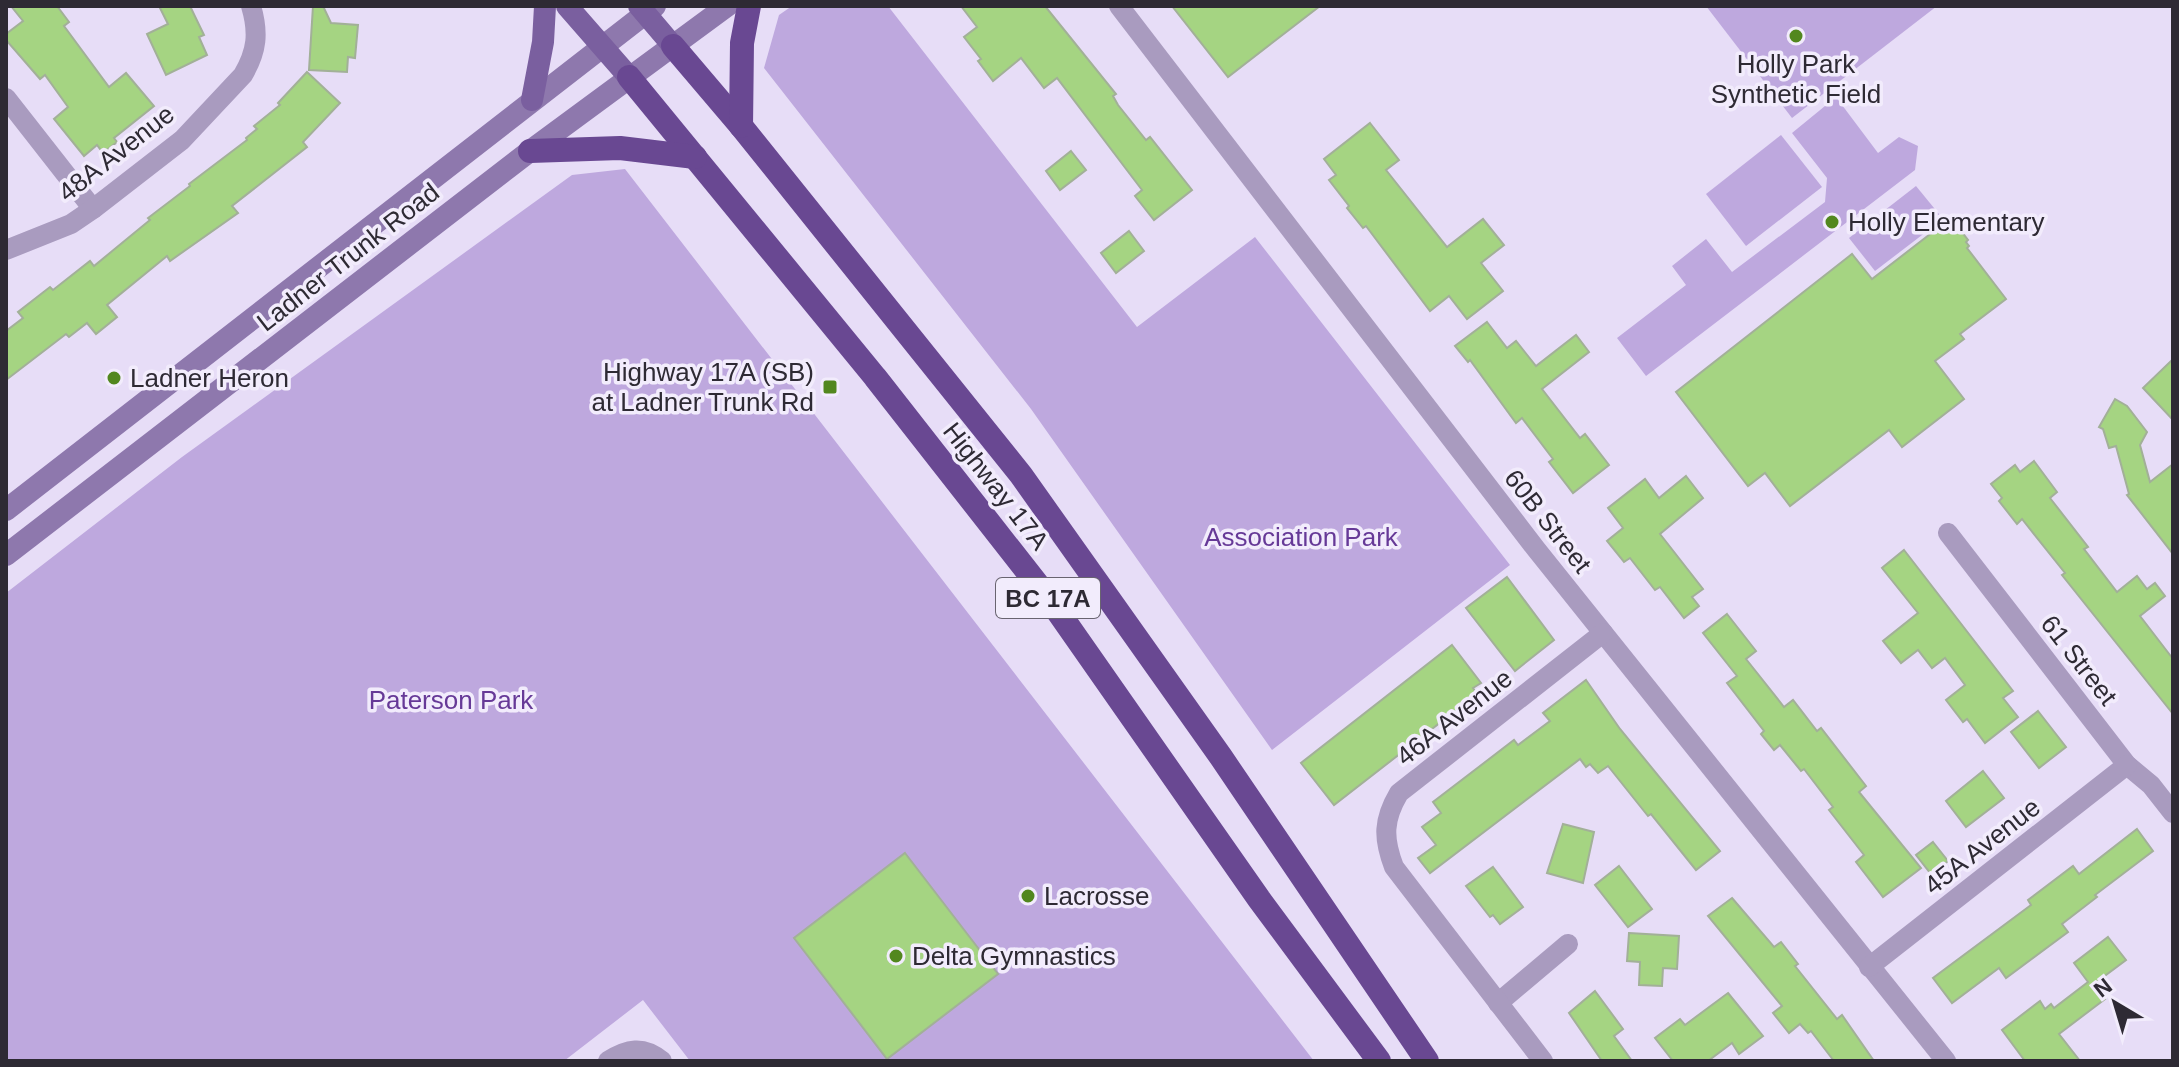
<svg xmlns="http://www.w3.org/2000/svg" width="2179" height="1067" font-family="Helvetica,sans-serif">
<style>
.green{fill:#bea8de}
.building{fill:#a5d482;stroke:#a2b098;stroke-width:2}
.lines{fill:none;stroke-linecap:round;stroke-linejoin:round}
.minor{stroke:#a99bbf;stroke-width:20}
.secondary{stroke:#8e78ad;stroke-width:22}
.primary{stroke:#7a5f9f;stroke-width:22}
.motorway{stroke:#694892;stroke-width:24}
.poi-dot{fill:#52871e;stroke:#f2ecfc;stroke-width:3}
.labels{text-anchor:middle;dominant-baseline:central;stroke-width:7;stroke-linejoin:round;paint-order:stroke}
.shield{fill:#f2ecfc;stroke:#696470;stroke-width:2}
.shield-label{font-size:24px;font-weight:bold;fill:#2e2a34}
.poi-label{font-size:26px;fill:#2e2a34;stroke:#f2ecfc;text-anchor:start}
.street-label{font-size:26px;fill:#2e2a34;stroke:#f2ecfc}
.park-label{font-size:26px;fill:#663997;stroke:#f2ecfc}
</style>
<rect width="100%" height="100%" fill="#e7ddf7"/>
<g class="green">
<path d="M792,6H888L1137,327L1255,237L1510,565L1272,750L1031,409L764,68L779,15Z"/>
<path d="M1706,6H1937L1792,118Z"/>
<path d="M1836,97L1878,153L1899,137L1918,146L1915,170L1646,376L1617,338L1686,285L1672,266L1706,239L1732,272L1825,202L1827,178L1792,133Z"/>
<path d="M1781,135L1822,187L1746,246L1706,194Z"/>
<path d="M625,169L1314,1061H690L643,1000L564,1061H6V593L182,457L572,175Z"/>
<path d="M1916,186L1943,219L1875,271L1849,238Z"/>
</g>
<g class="building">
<path d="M11,6H57L69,22L64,26L109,87L126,73L154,106L114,138L117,142L103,153L97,145L84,156L54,119L68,107L45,75L40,79L6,40V34L23,21Z"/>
<path d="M159,6H190L204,35L199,37L207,55L166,75L147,34L168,24Z"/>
<path d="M313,6H323L331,23L358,25L355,58L348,57L347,72L309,70Z"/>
<path d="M961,6H1045L1116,94L1113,96L1118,105L1146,140L1150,137L1192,190L1154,220L1135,196L1142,190L1057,78L1044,88L1021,58L993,81L978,61L981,59L964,37L977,27Z"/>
<path d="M1172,6H1320L1228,77Z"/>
<path d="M307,72L340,103L303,142L307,147L232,206L238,213L170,261L167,256L107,305L117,317L96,334L87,323L69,337L66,334L6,380V331L23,318L18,312L50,287L53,290L90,261L94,266L150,220L148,218L190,186L189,184L247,140L246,138L257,129L254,126L280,105L278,103Z"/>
<path d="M1370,123L1399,160L1386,170L1447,247L1483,219L1504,245L1481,263L1503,291L1467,319L1449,296L1430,311L1366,226L1363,228L1347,208L1349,206L1329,180L1336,175L1324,159Z"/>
<path d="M1071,151L1086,170L1060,190L1046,171Z"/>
<path d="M1951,218L1968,240L1966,242L1969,246L1967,248L2006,299L1960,334L1964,339L1935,361L1964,399L1902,447L1889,430L1790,506L1765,473L1748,486L1676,392L1852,254L1872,279Z"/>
<path d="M1129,231L1144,251L1116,273L1101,253Z"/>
<path d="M1487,322L1507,348L1516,341L1536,366L1576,335L1589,352L1542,389L1580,438L1585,434L1609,465L1573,493L1549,462L1553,459L1522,418L1516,423L1470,360L1468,362L1455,346Z"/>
<path d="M2173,359V420L2143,388Z"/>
<path d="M2115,399L2127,406L2147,432L2140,445L2150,482L2173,464V554L2127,495L2129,494L2116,446L2109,448L2103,429L2099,427Z"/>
<path d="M2034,461L2057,492L2050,498L2088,547L2084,549L2117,592L2137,576L2147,589L2155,583L2165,596L2140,616L2173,659V714L2062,575L2065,573L2022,519L2017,524L1999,501L2002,498L1991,484L2015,465L2020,472Z"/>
<path d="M1686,476L1703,498L1660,534L1703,589L1692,597L1699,606L1684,618L1660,587L1655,590L1630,558L1624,562L1607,541L1623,528L1608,508L1645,479L1659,498Z"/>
<path d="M1904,550L2013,691L2003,698L2018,717L1985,743L1967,719L1963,722L1946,700L1965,685L1945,658L1932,668L1918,650L1901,663L1883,641L1918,613L1882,568Z"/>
<path d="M1507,577L1554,640L1515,671L1466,608Z"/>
<path d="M1727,614L1756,651L1746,659L1784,707L1793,700L1817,731L1821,728L1866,786L1859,792L1921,868L1883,897L1856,862L1864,855L1829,810L1833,807L1804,769L1801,771L1780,745L1774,750L1761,734L1764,731L1727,683L1737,676L1703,633Z"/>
<path d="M1452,645L1481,683L1473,688L1477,694L1334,805L1301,763Z"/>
<path d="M1586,680L1620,729L1720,851L1696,870L1651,814L1648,816L1608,766L1598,773L1590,764L1586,767L1580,759L1430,873L1418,858L1436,845L1422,827L1441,813L1433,802L1514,740L1518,745L1550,721L1543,713Z"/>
<path d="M2038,711L2066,747L2039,768L2011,732Z"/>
<path d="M1983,771L2004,798L1966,827L1946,801Z"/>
<path d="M1563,824L1594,832L1583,883L1547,873Z"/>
<path d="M2137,829L2153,851L2095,895L2097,897L2062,924L2068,932L2006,978L1999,968L1952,1003L1933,978L2031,905L2028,900L2073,866L2079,874Z"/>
<path d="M1933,842L1948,861L1931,874L1916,855Z"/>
<path d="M905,853L998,974L887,1059L794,938Z"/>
<path d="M1619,866L1652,909L1628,927L1595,885Z"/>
<path d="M1493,867L1523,907L1500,924L1493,915L1490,917L1466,886Z"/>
<path d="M1732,898L1774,947L1781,942L1798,964L1795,966L1837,1019L1842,1015L1874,1061H1834L1811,1031L1808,1033L1800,1024L1789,1033L1773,1013L1782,1006L1708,916Z"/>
<path d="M1629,933L1679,936L1677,969L1663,968L1662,986L1639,985L1640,962L1627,961Z"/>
<path d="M2108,937L2126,960L2094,984L2105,999L2059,1034L2080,1061H2025L2002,1030L2040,1001L2045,1009L2051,1004L2054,1008L2088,982L2074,963Z"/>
<path d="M1595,991L1623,1029L1614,1036L1632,1061H1602L1569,1013Z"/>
<path d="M1728,993L1763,1036L1739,1054L1732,1043L1708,1061H1673L1655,1038L1680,1019L1685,1025Z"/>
</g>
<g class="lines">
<g class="minor">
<path d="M1119,6L1536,549L1946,1061"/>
<path d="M6,98L93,209"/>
<path d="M6,250L71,224L93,209L182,140L243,75C257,51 259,33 251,6"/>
<path d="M1948,533L2127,765L2151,785L2173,813"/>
<path d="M1869,967L2127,765"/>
<path d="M1498,1003L1568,944"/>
<path d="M608,1061C627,1049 643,1045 662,1061"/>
<path d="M1543,1061L1394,867C1383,838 1383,820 1399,793L1603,633"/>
</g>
<g class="secondary">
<path d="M6,510L655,6"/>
<path d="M6,555L530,151L727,6"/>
</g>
<g class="primary">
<path d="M567,6L629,77"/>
<path d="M639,6L673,46"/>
<path d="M532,100L543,42L545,6"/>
</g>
<g class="motorway">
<path d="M673,46L741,126L1021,475L1221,757L1427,1061"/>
<path d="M629,77L875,377L1052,603L1259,899L1379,1061"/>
<path d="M741,126L742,43L749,6"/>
<path d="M530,151L620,148L695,157"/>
</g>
</g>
<g class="poi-dot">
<circle cx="1796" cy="36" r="8"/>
<circle cx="1832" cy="222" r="8"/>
<circle cx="114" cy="378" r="8"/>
<rect x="822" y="379" width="16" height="16" rx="4"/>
<circle cx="1028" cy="896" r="8"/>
<circle cx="896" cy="956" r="8"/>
</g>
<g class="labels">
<rect class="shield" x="996" y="578" width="104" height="40" rx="6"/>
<g class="shield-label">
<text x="1048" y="598">BC 17A</text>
</g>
<g class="poi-label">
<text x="1796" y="64" text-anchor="middle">Holly Park<tspan x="1796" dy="30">Synthetic Field</tspan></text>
<text x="1848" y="222">Holly Elementary</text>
<text x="814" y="372" text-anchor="end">Highway 17A (SB)<tspan x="814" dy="30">at Ladner Trunk Rd</tspan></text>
<text x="130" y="378">Ladner Heron</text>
<text x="1044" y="896">Lacrosse</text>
<text x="912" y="956">Delta Gymnastics</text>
</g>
<g class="street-label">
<text transform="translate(116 153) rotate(-38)">48A Avenue</text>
<text transform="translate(348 257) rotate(-38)">Ladner Trunk Road</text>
<text transform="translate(996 486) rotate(52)">Highway 17A</text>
<text transform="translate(1548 521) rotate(52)">60B Street</text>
<text transform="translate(2079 660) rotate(52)">61 Street</text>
<text transform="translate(1454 717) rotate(-38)">46A Avenue</text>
<text transform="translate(1982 846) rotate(-38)">45A Avenue</text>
</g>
<g class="park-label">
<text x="1301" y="537">Association Park</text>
<text x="451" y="700">Paterson Park</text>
</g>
</g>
<rect width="2179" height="1067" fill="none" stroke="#2e2a34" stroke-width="16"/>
<g transform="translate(2115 1003) rotate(322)" stroke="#f2ecfc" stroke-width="6" paint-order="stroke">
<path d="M0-6L14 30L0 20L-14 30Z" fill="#2e2a34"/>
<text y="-12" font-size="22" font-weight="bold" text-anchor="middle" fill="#2e2a34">N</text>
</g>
</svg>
